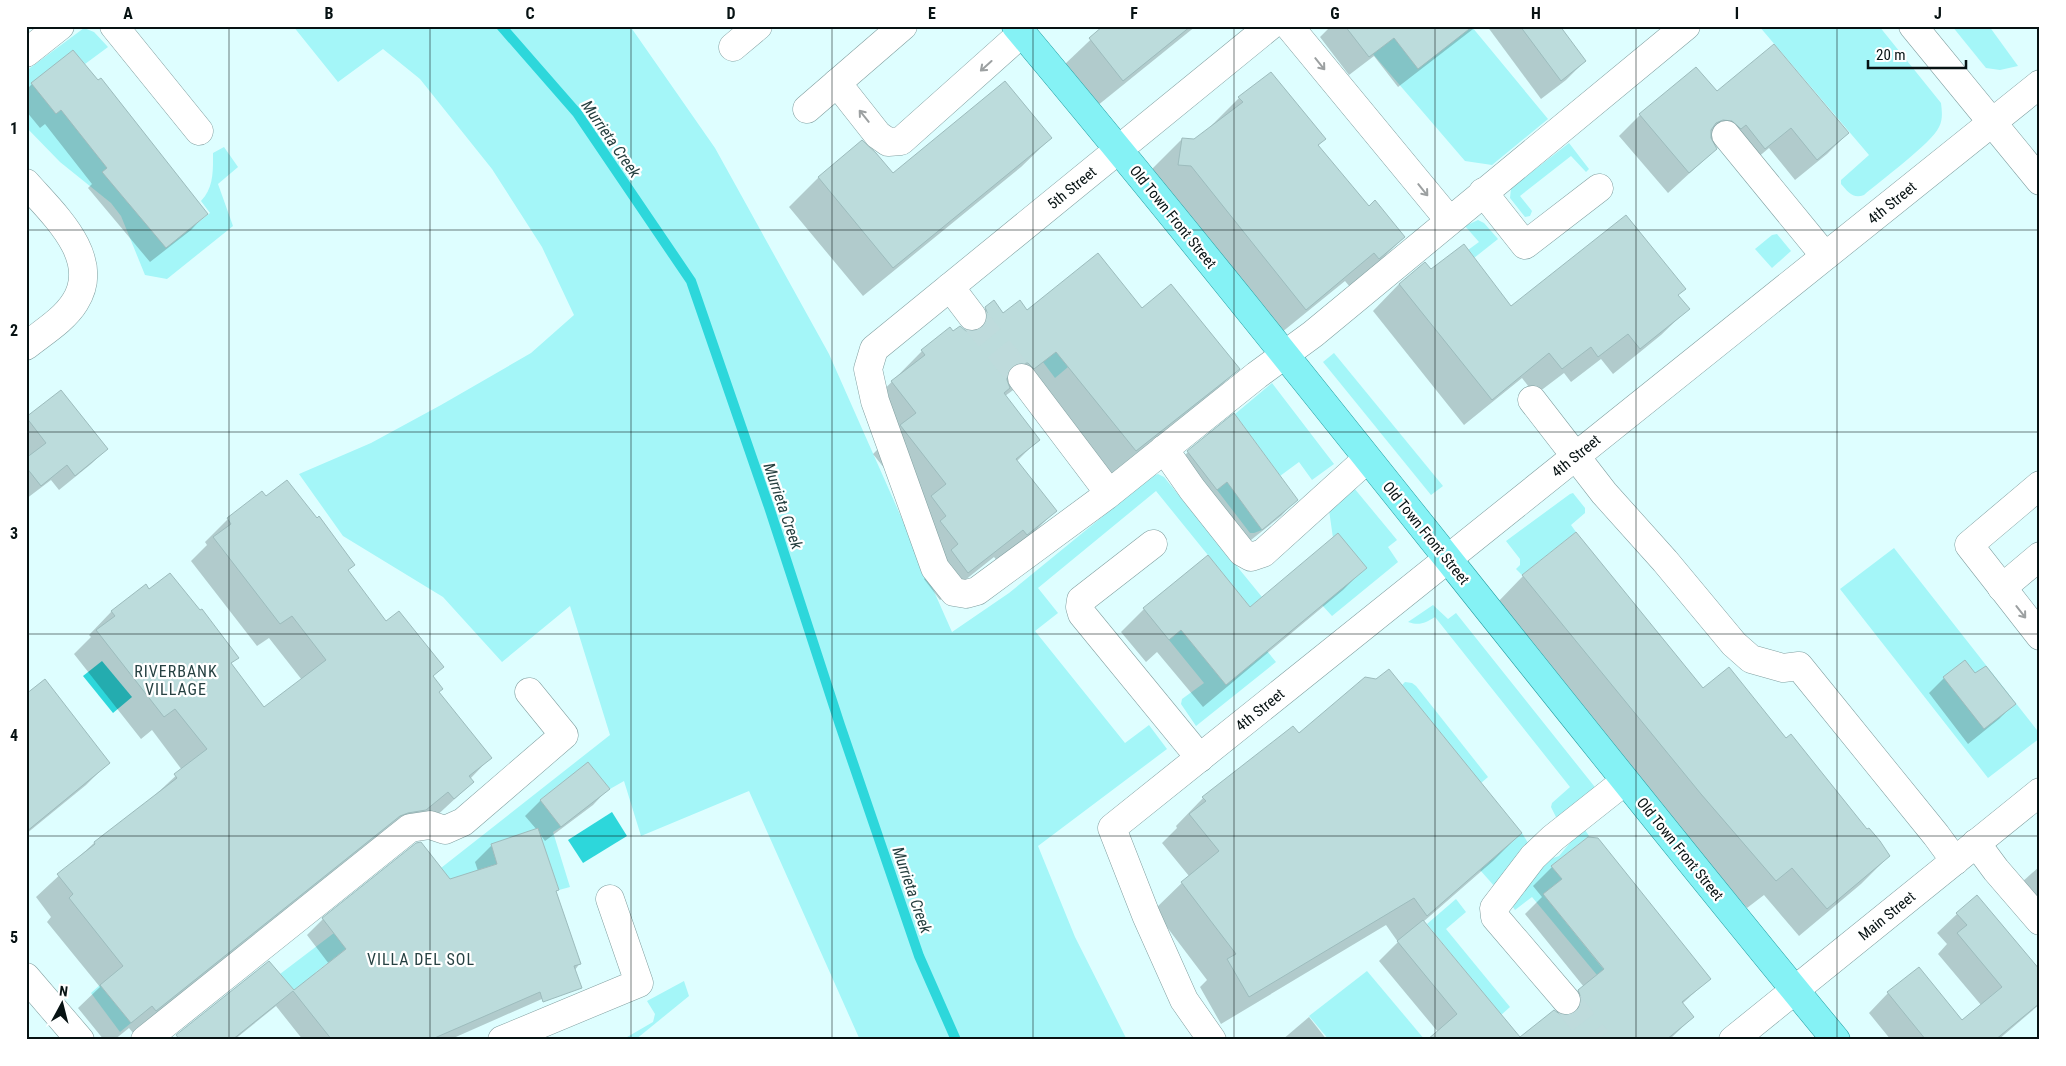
<svg xmlns="http://www.w3.org/2000/svg" width="2066" height="1066" font-family="'Roboto Condensed',sans-serif">
<style>
.green{fill:#a4f6f8}
.water{fill:#2dd7db}
.shadow{fill:#0003}
.lines{fill:none;stroke-linecap:round;stroke-linejoin:round}
.stream{stroke:#2dd7db;stroke-width:10}
.building{fill:#bcdcdc;stroke:#9dbcbd}
.minor-tunnel{stroke:#bedbdc;stroke-width:28;stroke-dasharray:28 14;stroke-linecap:butt}
.minor-casing{stroke:#819fa0;stroke-width:29}
.major-casing{stroke:#249ea2;stroke-width:29}
.minor{stroke:#fff;stroke-width:28}
.major{stroke:#85f2f5;stroke-width:28}
.oneway{stroke:#9ca0a1}
.grid{fill:none;stroke:#071213;stroke-width:1;stroke-opacity:0.55}
.labels{text-anchor:middle;dominant-baseline:central;stroke-width:4.5;stroke-linejoin:round;paint-order:stroke}
.street-label{font-size:15px;fill:#071213;stroke:#fff}
.water-label{font-size:16px;font-style:italic;fill:#253f3f;stroke:#fff}
.neighbourhood-label{font-size:16px;letter-spacing:1px;fill:#264142;stroke:#fff}
.neatline{fill:none;stroke:#071213;stroke-width:2}
.grid-label{font-size:16px;text-anchor:middle;font-weight:bold;fill:#071213}
</style>
<rect width="100%" height="100%" fill="#defeff"/>
<g class="green">
<path d="M293,26H630L715,148L829,354L952,632L1009,593L1151,477L1158,474L1164,477L1262,597L1250,607L1156,491L1038,588L1058,613L1035,631L1125,743L1149,725L1167,749L1038,846L1075,937L1127,1040H860L749,791L641,836L624,781L610,789L588,762L540,800L561,827L553,832L570,887L559,890L545,849L491,844L497,864L480,869L494,911L355,1040H326L355,1017L361,937L316,972L301,1001L280,974L334,933L343,945L610,735L570,606L502,662L443,597L343,536L299,474L371,443L441,405L531,353L574,315L542,247L492,169L420,79L383,49L338,82Z"/>
<path d="M1759,26H1879L1941,103C1942,111 1943,120 1939,127C1932,143 1880,181 1864,195C1853,199 1848,192 1841,184V180L1869,155Z"/>
<path d="M1952,26H1989L2018,66L2000,70L1986,68Z"/>
<path d="M1472,27L1548,119L1492,165L1465,161L1373,54L1394,38L1418,68Z"/>
<path d="M84,28L94,32L108,47L85,64L73,50L32,84L56,114L62,109L107,168L103,172L128,203L136,197L152,230L166,248L210,213L201,201C214,188 213,170 213,153L224,147L238,167L218,184L233,226L167,279L145,275L121,216L111,203L60,162L26,127V71Z"/>
<path d="M1569,143L1589,169L1586,172L1571,156L1520,196L1532,211L1530,216L1525,217L1510,198L1511,188Z"/>
<path d="M1478,220L1484,223L1498,239L1474,258L1468,250L1479,242L1465,226Z"/>
<path d="M1777,234L1791,251L1772,268L1755,249L1772,235Z"/>
<path d="M1040,300L1068,367L1055,378L1043,362L1027,310Z"/>
<path d="M1334,353L1443,486L1431,495L1323,362Z"/>
<path d="M1272,383L1334,464L1312,480L1299,462L1280,476L1235,414Z"/>
<path d="M1238,473L1233,490L1262,530L1254,533H1250L1217,490Z"/>
<path d="M1354,488L1397,540L1388,547L1398,562L1332,616L1322,605L1333,538L1329,510Z"/>
<path d="M1573,493L1585,508V513L1571,525L1576,532L1522,575L1516,569L1520,565V559L1506,541L1570,494Z"/>
<path d="M1894,548L2040,734V738L1988,778L1840,589Z"/>
<path d="M1433,605L1448,619L1456,613L1598,791L1563,818L1556,817L1551,807L1552,803L1570,787L1435,617C1425,623 1420,626 1408,622Z"/>
<path d="M1181,630L1226,685L1267,651L1276,662L1196,726L1181,704L1182,699L1204,683L1169,640Z"/>
<path d="M1405,682L1412,683L1416,686L1488,777L1481,783L1402,685Z"/>
<path d="M1585,830L1589,836L1551,866L1562,879L1543,894L1604,970L1597,975L1532,897L1515,910L1513,907L1514,901L1541,862L1559,856L1574,838Z"/>
<path d="M1522,833L1528,843L1496,888L1480,870Z"/>
<path d="M1456,899L1466,912L1446,929L1510,1007L1501,1015L1427,924Z"/>
<path d="M1367,971L1425,1040H1329L1309,1016Z"/>
<path d="M684,981L689,996L635,1040H622L653,1022L655,1014L647,1001Z"/>
<path d="M100,985L131,1023L120,1032L91,993Z"/>
</g>
<g class="water">
<path d="M102,661L132,697L113,713L83,676Z"/>
<path d="M612,812L627,836L583,863L568,840Z"/>
</g>
<g class="shadow">
<path d="M1105,26H1196L1097,106L1064,65Z"/>
<path d="M1331,26H1477L1398,87L1374,56L1349,75L1320,37Z"/>
<path d="M1487,26H1558L1585,61L1566,80L1541,99Z"/>
<path d="M1271,73L1324,139L1317,147L1368,207L1404,237L1375,266L1350,287L1345,281L1276,337L1150,193L1153,168L1182,139L1194,141L1211,128L1210,127L1239,98Z"/>
<path d="M32,84L206,214L191,230L150,262L88,188L92,184L45,124L40,128L26,111V90Z"/>
<path d="M1717,93L1848,133L1827,154L1795,180L1769,148L1744,169L1724,145L1719,149L1713,143L1716,149L1668,193L1619,136L1640,115Z"/>
<path d="M1051,138L1021,167L863,296L789,207L819,177L893,175Z"/>
<path d="M1431,271L1511,308L1677,296L1688,309L1661,335L1613,374L1601,359L1571,382L1564,373L1535,395L1522,378L1464,425L1373,311L1399,284Z"/>
<path d="M986,308L1003,315L1027,312L1142,310L1238,369L1210,397L1108,478L1028,379L1005,396L1039,439L1016,462L1055,511L1027,539L998,562L994,557L940,600L924,579L930,572L913,550L918,544L904,525L918,511L873,454L887,440L864,410L922,351L950,329L953,333L964,330Z"/>
<path d="M60,392L106,449L91,464L59,490L51,480L26,499V419Z"/>
<path d="M1188,452L1296,500L1281,516L1246,544L1173,467Z"/>
<path d="M262,493L265,497L353,565L347,571L386,622L442,667L432,677L438,692L491,757L470,779L473,782L431,821L376,838L133,1033L129,1028L114,1040H104L78,1008L100,987L47,922L51,917L36,897L94,843L152,798L182,770L152,730L141,739L74,654L91,637L89,635L111,612L146,586L149,590L237,658L230,664L263,709L302,680L269,638L257,646L191,561L207,545L205,542L228,519Z"/>
<path d="M1207,557L1250,608L1365,568L1343,590L1203,707L1157,652L1146,662L1121,632L1144,609Z"/>
<path d="M1523,576L1703,690L1889,856L1861,884L1799,936L1764,895L1747,908L1673,822L1496,604Z"/>
<path d="M1964,662L1975,675L2014,704L1999,719L1968,744L1929,693L1944,678Z"/>
<path d="M26,696L108,763L86,785L26,834Z"/>
<path d="M1293,728L1298,734L1521,833L1493,861L1423,922L1519,1039L1563,1018L1560,1010L1584,987L1525,914L1542,897L1533,886L1552,867L1588,838L1709,979L1682,1004L1693,1017L1669,1040H1429L1438,1032L1379,961L1398,942L1386,925L1221,1024L1200,987L1207,980L1154,910L1189,876L1162,843L1177,828L1176,826L1203,798Z"/>
<path d="M587,763L608,789L593,805L545,841L539,833L558,890L555,892L580,963L560,991L449,1040H303L276,1006L234,1040H173L269,962L293,992L329,964L307,935L323,919L478,871L475,862L492,845L537,830L525,816L540,801Z"/>
<path d="M2040,866V926L2012,891Z"/>
<path d="M1957,914L2040,972V1004L1998,1040H1891L1869,1013L1888,993L1961,1021L1981,1005L1938,954L1947,944L1937,933Z"/>
<path d="M1309,1017L1327,1040H1282Z"/>
</g>
<g class="lines">
<path class="stream" d="M501,26L577,113L691,281L770,510L840,725L919,956L956,1040"/>
</g>
<g class="building">
<path d="M1103,26H1191L1123,81L1089,38Z"/>
<path d="M1345,26H1473L1418,69L1394,38L1369,57Z"/>
<path d="M1520,26H1560L1586,61L1561,81Z"/>
<path d="M1774,44L1849,133L1817,160L1791,128L1765,149L1746,125L1741,129L1732,121L1723,120L1716,123L1711,130V138L1717,149L1689,173L1639,114L1696,67L1717,91Z"/>
<path d="M73,50L98,80L101,78L208,214L166,248L102,172L107,168L61,110L56,114L31,83Z"/>
<path d="M1271,72L1326,139L1318,145L1369,206L1375,200L1405,237L1379,259L1374,253L1306,310L1191,166L1178,165L1182,138L1194,139L1243,102L1238,97Z"/>
<path d="M1005,81L1052,138L893,268L818,177L862,140L876,153L893,173Z"/>
<path d="M1626,215L1686,289L1678,295L1690,309L1640,349L1628,334L1598,357L1591,347L1562,369L1549,353L1492,400L1399,284L1425,262L1431,269L1464,244L1511,306Z"/>
<path d="M1098,253L1142,308L1171,284L1240,369L1136,451L1056,352L1034,369L1028,363H1020L1013,365L1007,372V380L1010,388L1004,393L1040,440L1016,459L1057,511L1027,535L1023,530L968,573L951,550L958,544L940,521L946,516L931,496L946,484L900,425L916,413L891,381L925,355L921,350L950,327L953,331L960,326L966,331L973,332L981,329L987,322L988,315L985,307L994,300L1003,313L1020,300L1027,310Z"/>
<path d="M61,390L108,449L75,476L67,465L41,486L26,467V458L46,443L26,417Z"/>
<path d="M1234,413L1298,500L1262,530L1227,482L1217,490L1187,451Z"/>
<path d="M287,480L317,518L319,516L355,565L348,570L386,621L399,611L444,667L433,676L443,689L439,692L492,758L469,776L474,782L454,799L448,792L426,810L408,813L400,816L156,1011L152,1006L131,1023L100,985L123,966L69,898L73,894L57,874L95,844L94,842L177,778L174,774L207,749L175,709L164,717L96,630L115,616L111,611L146,584L149,589L170,573L200,610L202,609L239,658L231,663L264,707L326,660L292,616L280,624L213,537L231,524L227,518L262,491L266,496Z"/>
<path d="M1576,532L1703,688L1729,667L1786,738L1791,734L1867,829L1869,828L1880,841L1890,856L1827,909L1792,868L1776,881L1701,794L1522,575Z"/>
<path d="M1338,533L1367,568L1226,685L1181,630L1169,640L1143,608L1208,555L1250,607Z"/>
<path d="M1965,660L1975,673L1986,666L2016,704L1984,729L1943,677Z"/>
<path d="M1389,669L1522,833L1427,916L1414,898L1249,997L1227,959L1236,954L1181,882L1219,851L1189,814L1206,801L1202,797L1293,726L1299,733L1365,677L1376,679Z"/>
<path d="M45,679L110,763L26,832V694Z"/>
<path d="M588,762L610,789L561,827L540,800Z"/>
<path d="M538,828L559,890L556,891L581,964L574,966L582,988L543,1002L540,992L430,1040H332L293,991L232,1040H180L176,1035L269,961L294,990L346,949L322,918L416,843L421,842L450,879L497,864L491,844Z"/>
<path d="M1588,837L1598,838L1711,979L1682,1002L1694,1017L1666,1040H1427L1457,1014L1397,941L1423,920L1520,1037L1554,1010L1561,1015H1569L1576,1012L1581,1005V998L1578,990L1604,969L1543,894L1562,879L1551,866Z"/>
<path d="M1977,895L2040,970V1003L1995,1040H1926L1887,992L1919,967L1962,1020L2002,987L1957,933L1967,925L1956,913Z"/>
</g>
<g class="lines">
<g class="minor-tunnel">
<path d="M972,316L1022,378"/>
<path d="M1566,1000L1597,1040"/>
</g>
<defs>
<g id="minor">
<path d="M114,26L199,131"/>
<path d="M1270,26L874,349L868,369L875,401L935,568L954,592L966,594L977,591L1106,496L1257,375L1313,334L1686,26"/>
<path d="M1289,26L1449,220"/>
<path d="M1913,26L2040,181"/>
<path d="M733,47L758,26"/>
<path d="M26,53L60,26"/>
<path d="M837,83L878,135L888,142L901,141L1022,33"/>
<path d="M807,109L903,26"/>
<path d="M1726,135L1825,256"/>
<path d="M26,183C53,214 103,258 75,302C64,320 42,333 26,346"/>
<path d="M1483,192L1525,245L1599,188"/>
<path d="M950,287L972,316"/>
<path d="M1022,378L1109,493"/>
<path d="M1532,400L1604,493L1665,561L1734,644L1751,659L1783,668L1799,666L1936,835L1955,861"/>
<path d="M1164,449L1192,489L1242,552L1251,557L1263,553L1367,459"/>
<path d="M2040,485L1969,545L2040,636"/>
<path d="M1153,544L1081,600L1080,607L1082,614L1200,758"/>
<path d="M2002,588L2040,556"/>
<path d="M1976,843L1996,870L2040,921"/>
<path d="M26,977L80,1040"/>
<path d="M1566,1000L1495,917L1494,908L1533,857L1553,838L1625,781"/>
<path d="M145,1040L410,828L430,825L445,830L463,822L564,735L529,692"/>
<path d="M502,1040L639,983L610,899"/>
<path d="M1212,1040L1184,1000L1146,915L1112,828L2040,84"/>
<path d="M1733,1040L2040,792"/>
</g>
<path id="major" d="M1016,26C1295,359 1559,705 1836,1040"/>
</defs>
<use href="#minor" class="minor-casing"/>
<use href="#major" class="major-casing"/>
<use href="#minor" class="minor"/>
<use href="#major" class="major"/>
</g>
<defs><path id="oneway-shaft" d="M-6 0H5M1.5-3L5.5 0L1.5 3" fill="none" stroke-width="1.6" stroke-linecap="round" stroke-linejoin="round" transform="scale(1.25)"/></defs>
<g class="oneway">
<use href="#oneway-shaft" transform="translate(1320 64) rotate(51)"/>
<use href="#oneway-shaft" transform="translate(986 66) rotate(138)"/>
<use href="#oneway-shaft" transform="translate(864 116) rotate(-129)"/>
<use href="#oneway-shaft" transform="translate(1423 190) rotate(51)"/>
<use href="#oneway-shaft" transform="translate(2021 612) rotate(52)"/>
</g>
<path class="grid" d="M229,26V1040M430,26V1040M631,26V1040M832,26V1040M1033,26V1040M1234,26V1040M1435,26V1040M1636,26V1040M1837,26V1040M26,230H2040M26,432H2040M26,634H2040M26,836H2040"/>
<g class="labels">
<g class="street-label">
<text transform="translate(1072 188) rotate(-39)">5th Street</text>
<text transform="translate(1892 203) rotate(-39)">4th Street</text>
<text transform="translate(1173 217) rotate(51)">Old Town Front Street</text>
<text transform="translate(1576 456) rotate(-39)">4th Street</text>
<text transform="translate(1426 533) rotate(51)">Old Town Front Street</text>
<text transform="translate(1260 710) rotate(-39)">4th Street</text>
<text transform="translate(1680 849) rotate(51)">Old Town Front Street</text>
<text transform="translate(1887 916) rotate(-39)">Main Street</text>
</g>
<g class="water-label">
<text transform="translate(611 139) rotate(55)">Murrieta Creek</text>
<text transform="translate(783 506) rotate(71)">Murrieta Creek</text>
<text transform="translate(912 890) rotate(71)">Murrieta Creek</text>
</g>
<g class="neighbourhood-label">
<text x="176" y="671">RIVERBANK<tspan x="176" dy="18">VILLAGE</tspan></text>
<text x="421" y="959">VILLA DEL SOL</text>
</g>
</g>
<rect width="2066" height="1066" fill="none" stroke="#ffffff" stroke-width="55"/>
<g transform="translate(62 1004) rotate(7)" stroke="#ffffff" stroke-width="4" paint-order="stroke">
<path d="M0-4L9 19L0 12L-9 19Z" fill="#071213"/>
<text y="-8" font-size="14" font-weight="bold" text-anchor="middle" fill="#071213">N</text>
</g>
<path d="M1868 60v8h98v-8" fill="none" stroke="#071213" stroke-width="2.5"/>
<text x="1876" y="60" font-size="15" fill="#071213" stroke="#ffffff" stroke-width="4" paint-order="stroke">20 m</text>
<rect x="28" y="28" width="2010" height="1010" class="neatline"/>
<g class="grid-label">
<text x="128" y="19">A</text>
<text x="329" y="19">B</text>
<text x="530" y="19">C</text>
<text x="731" y="19">D</text>
<text x="932" y="19">E</text>
<text x="1134" y="19">F</text>
<text x="1335" y="19">G</text>
<text x="1536" y="19">H</text>
<text x="1737" y="19">I</text>
<text x="1938" y="19">J</text>
<text x="14" y="134">1</text>
<text x="14" y="336">2</text>
<text x="14" y="539">3</text>
<text x="14" y="741">4</text>
<text x="14" y="943">5</text>
</g>
</svg>
